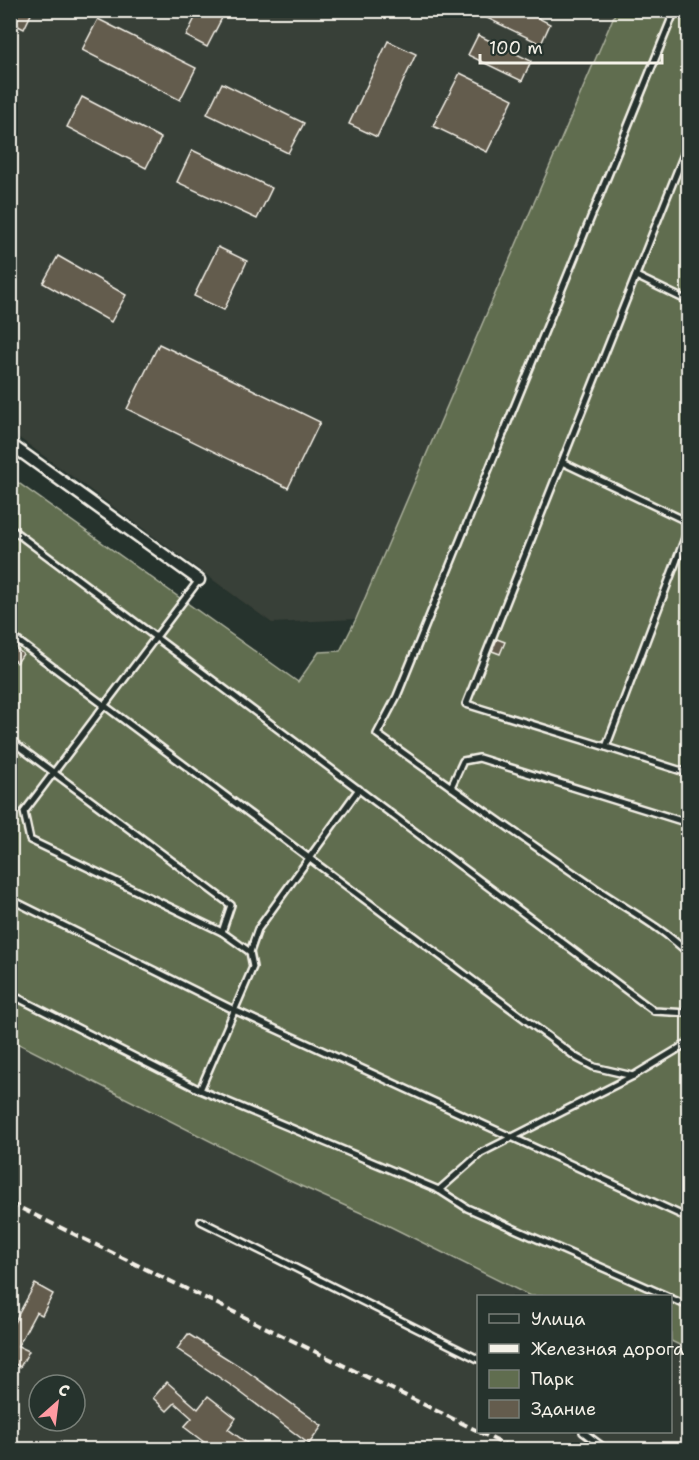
<svg xmlns="http://www.w3.org/2000/svg" width="699" height="1460" font-family="'Shantell Sans',sans-serif">
<style>
.built{fill:#393f37;fill-rule:evenodd}
.green{fill:#606d4f;stroke:#aaaf9c;stroke-width:1.5}
.building{fill:#645c4d;stroke:#f4f1e8;stroke-width:1.5}
.lines{fill:none;stroke-linecap:round;stroke-linejoin:round}
.service-casing{stroke:#f4f1e8;stroke-width:10}
.minor-casing{stroke:#f4f1e8;stroke-width:15}
.service{stroke:#26332d;stroke-width:5}
.minor{stroke:#26332d;stroke-width:10}
.rail{stroke:#f4f1e8;stroke-width:4;stroke-dasharray:9 4.5;stroke-linecap:butt}
</style>
<rect width="100%" height="100%" fill="#26332d"/>
<filter id="ink" filterUnits="userSpaceOnUse"><feTurbulence type="fractalNoise" baseFrequency=".0167" numOctaves="2"/><feDisplacementMap in="SourceGraphic" scale="12" xChannelSelector="R" yChannelSelector="G"/><feConvolveMatrix kernelMatrix="1 2 1 2 8 2 1 2 1" color-interpolation-filters="sRGB"/></filter>
<g filter="url(#ink)">
<g class="built">
<path d="M11,11H616L356,619L272,623L11,432Z"/>
<path d="M10,1040L283,1178L377,1220L530,1296H478V1432H670L671,1341L688,1349V1449H11ZM39,1385H75V1421H39Z"/>
</g>
<path class="green" d="M616,11H688V1349L671,1341L670,1296H530L377,1220L283,1178L11,1040L10,477L298,682L319,652L340,651L356,619Z"/>
<g class="building">
<path d="M10,10H33L24,29L10,22Z"/>
<path d="M199,10H226L207,47L186,36Z"/>
<path d="M491,10H523L550,24L541,44L487,18Z"/>
<path d="M98,19L196,68L180,100L82,50Z"/>
<path d="M478,35L531,61L522,81L468,55Z"/>
<path d="M388,41L416,54L377,137L349,124Z"/>
<path d="M460,73L513,99L487,152L433,126Z"/>
<path d="M222,83L304,123L288,153L207,114Z"/>
<path d="M82,97L161,138L146,168L67,127Z"/>
<path d="M192,150L272,188L257,219L177,182Z"/>
<path d="M218,247L247,261L224,310L194,296Z"/>
<path d="M58,256L126,295L111,322L43,283Z"/>
<path d="M159,344L320,422L288,488L127,409Z"/>
<path d="M497,639L505,642L500,654L492,651Z"/>
<path d="M10,644L23,654L17,663L10,657Z"/>
<path d="M35,1284L53,1294L42,1315L36,1312L18,1346L29,1351L20,1367L10,1361V1330Z"/>
<path d="M188,1334L244,1369L322,1426L309,1444L232,1386L177,1349Z"/>
<path d="M167,1382L198,1409L208,1396L236,1418L228,1429L255,1449H213L184,1427L192,1418L175,1403L167,1411L153,1398Z"/>
</g>
<g class="lines">
<defs>
<g id="service">
<path d="M675,10L397,696L377,734C448,785 519,836 591,885C624,908 659,925 688,953"/>
<path d="M636,276L688,301"/>
<path d="M562,462L688,522"/>
<path d="M10,528L654,1011L688,1013"/>
<path d="M688,530L606,747L688,773"/>
<path d="M199,580L24,812L30,840L222,932L250,952L253,967L200,1090"/>
<path d="M10,635L577,1058L594,1067L633,1076"/>
<path d="M10,740L231,905L222,932"/>
<path d="M606,747L466,704L688,144"/>
<path d="M451,787L463,761L479,758L688,823"/>
<path d="M10,899L234,1010L688,1218"/>
<path d="M250,952L258,929L359,789"/>
<path d="M10,994L200,1090L439,1190L467,1208L667,1296"/>
<path d="M439,1190L481,1153L633,1076L688,1043"/>
<path d="M201,1221L478,1359"/>
<path d="M670,1298L688,1306"/>
<path d="M583,1432L607,1450"/>
</g>
<path id="minor" d="M10,444L199,580"/>
</defs>
<use href="#service" class="service-casing"/>
<use href="#minor" class="minor-casing"/>
<use href="#service" class="service"/>
<use href="#minor" class="minor"/>
<g class="rail">
<path d="M10,1203L478,1431"/>
<path d="M479,1432L515,1450"/>
</g>
</g>
</g>
<rect width="699" height="1460" fill="none" stroke="#26332d" stroke-width="36"/>
<rect x="18" y="18" width="663" height="1424" fill="none" stroke="#f4f1e8" stroke-width="2" filter="url(#ink)"/>
<rect x="477" y="1295" width="195" height="138" fill="#26332d" stroke="#787f78" stroke-width="1.5"/>
<rect x="489" y="1314" width="30" height="9" fill="#26332d" stroke="#787f78" stroke-width="1.5"/>
<text x="531" y="1325" font-size="18" fill="#f4f1e8">Улица</text>
<rect x="489" y="1344" width="30" height="9" fill="#f4f1e8" stroke="#787f78" stroke-width="1.5"/>
<text x="531" y="1355" font-size="18" fill="#f4f1e8">Железная дорога</text>
<rect x="489" y="1370" width="30" height="18" fill="#606d4f" stroke="#787f78" stroke-width="1.5"/>
<text x="531" y="1385" font-size="18" fill="#f4f1e8">Парк</text>
<rect x="489" y="1400" width="30" height="18" fill="#645c4d" stroke="#787f78" stroke-width="1.5"/>
<text x="531" y="1415" font-size="18" fill="#f4f1e8">Здание</text>
<g transform="translate(57 1403) rotate(28)"><circle r="28" fill="#26332d" stroke="#787f78" stroke-width="1.5"/>
<path d="M0-4.5L10 22L0 15L-10 22Z" fill="#ff9aa2"/>
<text y="-9" font-size="16" font-weight="bold" text-anchor="middle" fill="#f4f1e8">С</text>
</g>
<path d="M480 54v9h182v-9" fill="none" stroke="#f4f1e8" stroke-width="3"/>
<text x="489" y="54" font-size="18" fill="#f4f1e8" stroke="#26332d" stroke-width="4.5" paint-order="stroke">100 m</text>
</svg>
